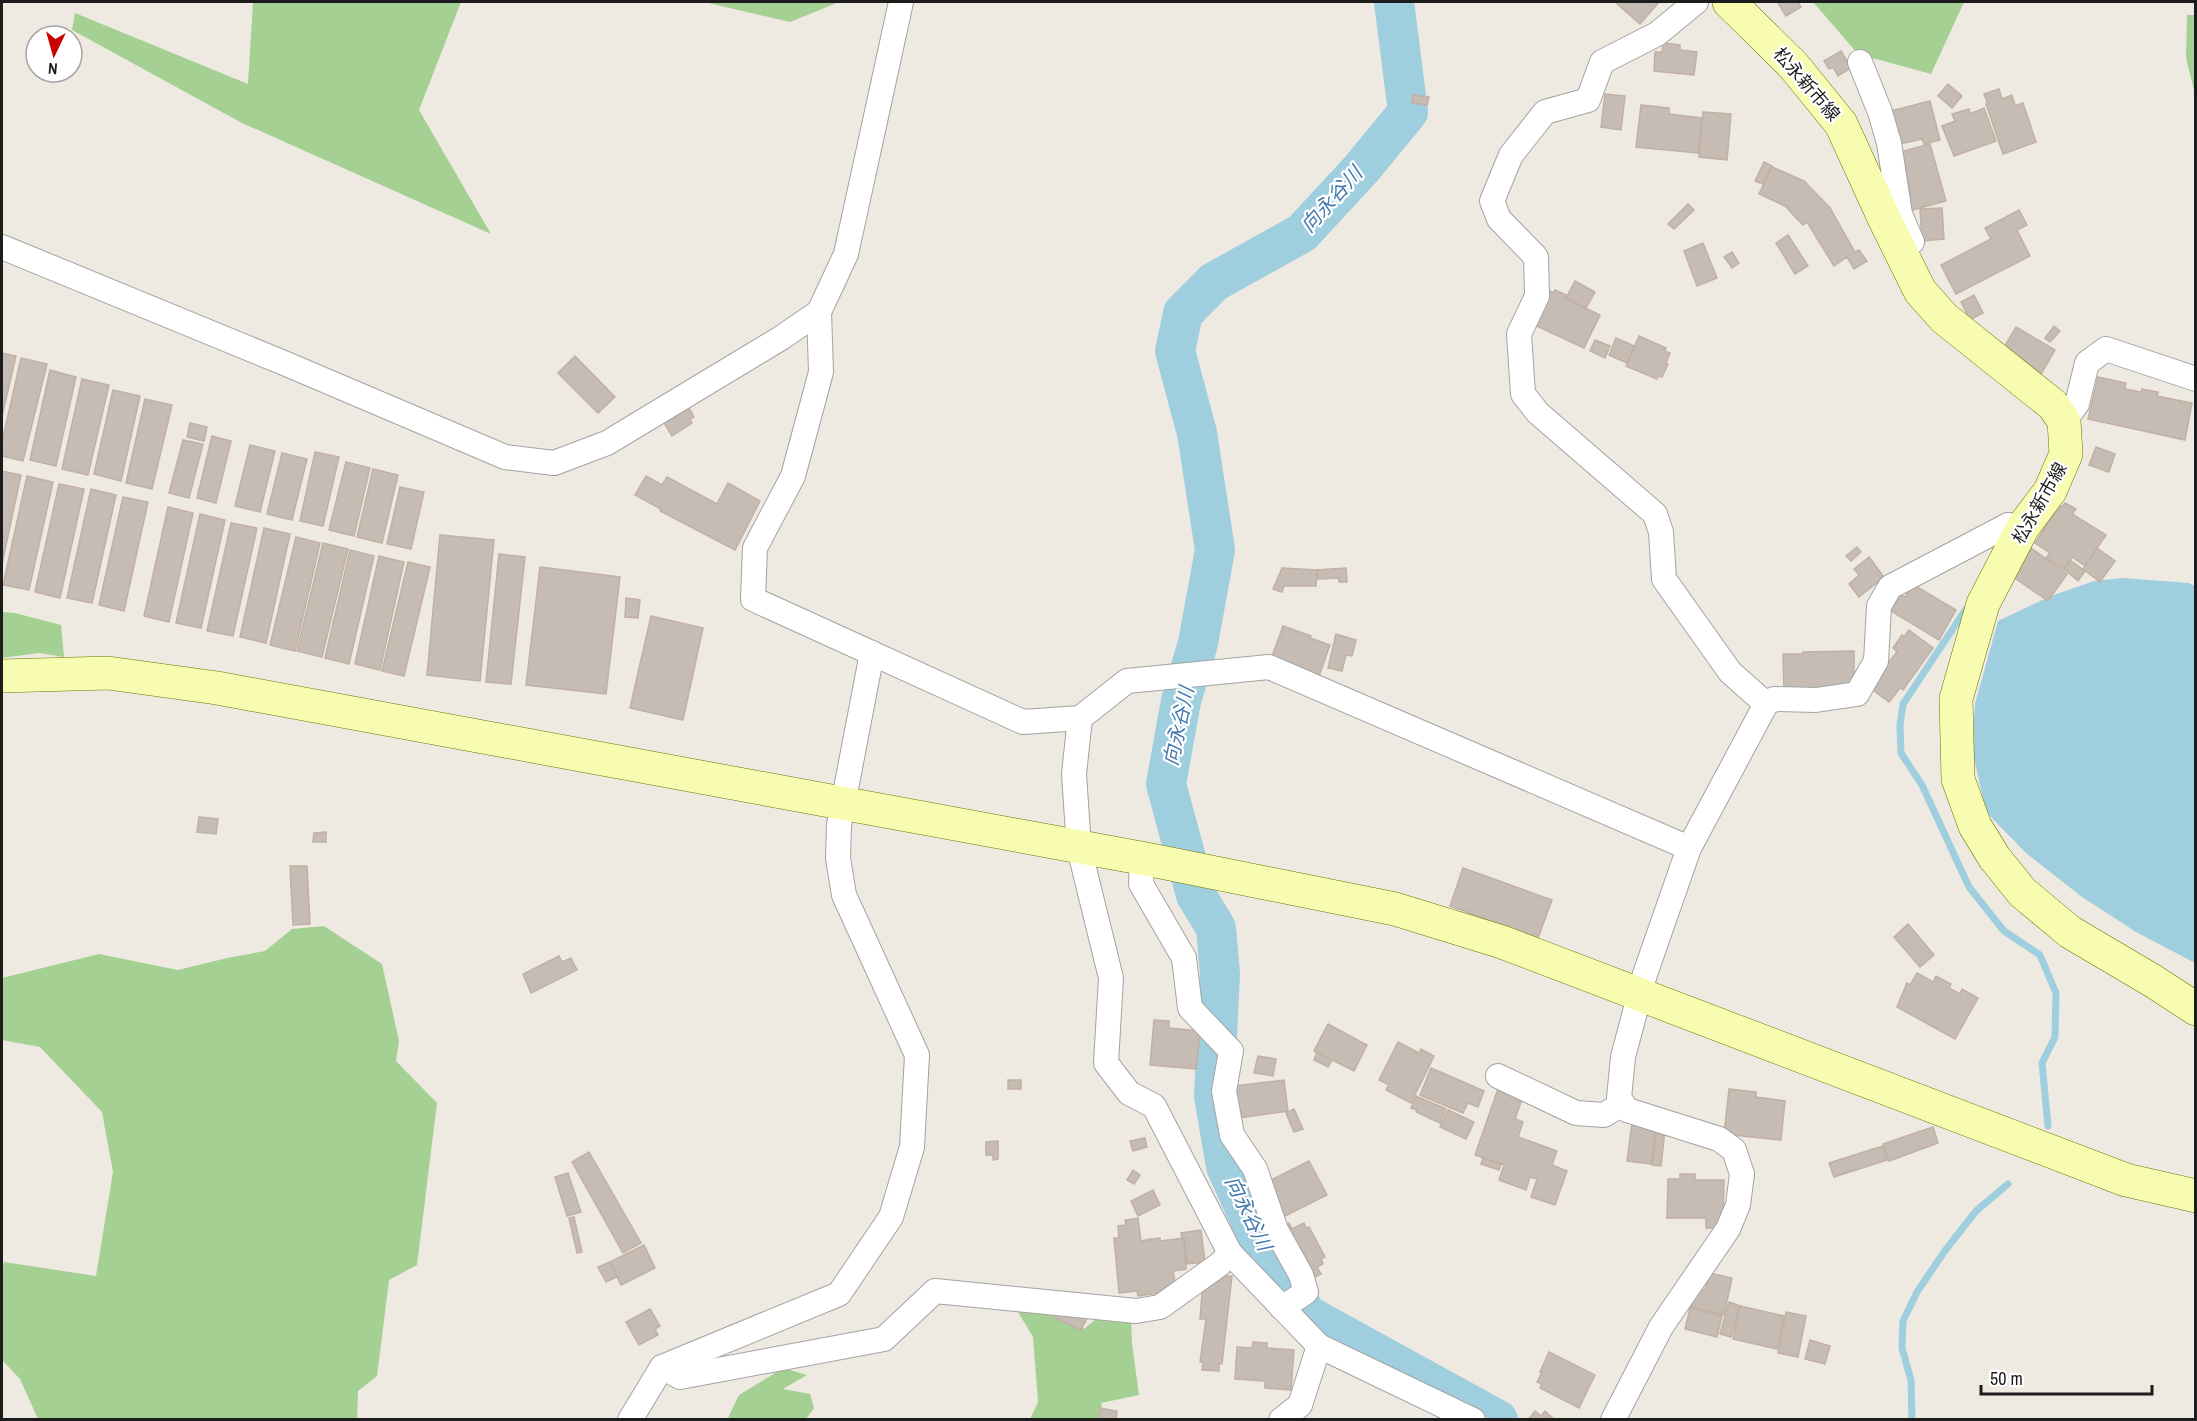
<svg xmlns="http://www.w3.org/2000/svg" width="2197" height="1421" font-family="'Archivo Narrow','Noto Sans JP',sans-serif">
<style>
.forest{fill:#a5d093}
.water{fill:#9fcfdf}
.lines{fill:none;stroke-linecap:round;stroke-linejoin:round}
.stream{stroke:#9fcfdf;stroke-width:7}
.river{stroke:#9fcfdf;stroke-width:40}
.building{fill:#c6bcb4;stroke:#c1b0a3;stroke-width:1.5}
.street-casing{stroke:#a3a3a3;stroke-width:26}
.secondary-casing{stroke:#687600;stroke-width:34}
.street{stroke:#fff;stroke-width:24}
.secondary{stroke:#f8fcb1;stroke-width:33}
.labels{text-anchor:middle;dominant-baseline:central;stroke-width:4.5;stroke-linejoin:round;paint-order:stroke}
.street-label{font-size:18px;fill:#1c1c1c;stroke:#fff}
.water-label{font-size:20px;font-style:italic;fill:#4479b0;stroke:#fff}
</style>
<rect width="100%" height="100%" fill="#eeeae1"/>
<g class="forest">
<path d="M253,2H461L419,110L491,234L242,123L72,30L75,13L248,84Z"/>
<path d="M704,2H839L790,22Z"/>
<path d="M1813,2H1964L1931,74L1858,54Z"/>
<path d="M2187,15H2195V94L2186,58Z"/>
<path d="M2,612L15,613L61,625L64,657L39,653L2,658Z"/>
<path d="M324,926L382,964L399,1041L396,1061L437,1103L417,1265L389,1280L377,1376L358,1391L357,1419H38L20,1379L2,1360V1270L4,1262L96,1276L113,1172L102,1112L40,1047L2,1040V978L99,954L178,970L227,958L265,951L292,929Z"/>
<path d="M1012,1302L1072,1307L1084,1329L1102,1314L1131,1317L1132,1343L1139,1395L1101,1403L1104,1419H1030L1038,1402L1033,1337Z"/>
<path d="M783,1368L807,1375L783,1389L810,1394L814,1408L806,1419L727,1420L739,1395Z"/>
</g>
<path class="water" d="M2123,578L2189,583L2195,586V963L2136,932L2082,897L2026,853L1986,812L1972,749L1975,704L1998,621L2051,596L2094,581Z"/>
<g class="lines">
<g class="stream">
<path d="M1966,609L1903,704L1900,725L1901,753L1922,785L1969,887L2004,931L2040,955L2056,993L2055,1037L2042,1063L2048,1126"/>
<path d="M1912,1420L1911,1380L1902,1348L1903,1321L1917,1292L1944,1252L1976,1211L2008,1184"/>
</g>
<path class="river" d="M1394,2L1408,112L1362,168L1302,233L1214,282L1183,313L1175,351L1197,433L1215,550L1198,643L1181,701L1166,784L1196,895L1216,928L1220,974L1214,1096L1226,1166L1259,1240L1307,1315L1498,1420"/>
</g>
<g class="building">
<path d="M1615,2H1659L1640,24Z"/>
<path d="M1780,2H1798L1801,7L1786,16L1778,3Z"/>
<path d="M1663,43L1680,45V50L1697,52L1694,75L1654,71L1655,52H1662Z"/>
<path d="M1841,51L1851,68L1838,76L1833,67L1829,69L1824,61Z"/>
<path d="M1948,84L1962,96L1952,108L1938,96Z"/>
<path d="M1999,89L2002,99L2012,95L2015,106L2023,103L2036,142L2003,154L1986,104H1988L1984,94Z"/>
<path d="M1605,94L1625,96L1621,130L1601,127Z"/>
<path d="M1413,95L1429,97L1427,105L1412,103Z"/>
<path d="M1930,101L1940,140L1924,144L1922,139L1895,145L1887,112Z"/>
<path d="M1641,105L1669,108V114L1702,118L1698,153L1636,147Z"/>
<path d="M1984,108L1996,141L1954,156L1942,126L1955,121L1952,114L1969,109L1970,114Z"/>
<path d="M1703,112L1731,114L1727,160L1699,157Z"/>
<path d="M1930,144L1946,201L1909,211L1906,197L1911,196L1900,152Z"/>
<path d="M1764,162L1772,166L1763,184L1755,181Z"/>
<path d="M1772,167L1804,181L1830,208L1855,252L1859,250L1867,261L1854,269L1847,257L1834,266L1807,222L1803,225L1785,206L1759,194Z"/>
<path d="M1688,204L1694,210L1674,229L1668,224Z"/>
<path d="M1942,208L1944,239L1922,241L1920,209Z"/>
<path d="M2019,210L2027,225L2017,230L2030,256L1956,294L1941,265L1991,239L1985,228Z"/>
<path d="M1788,235L1808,266L1795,274L1776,243Z"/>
<path d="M1703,243L1717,278L1697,286L1684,251Z"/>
<path d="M1732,252L1739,263L1732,268L1724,257Z"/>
<path d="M1575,281L1595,292L1586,308L1566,298Z"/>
<path d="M1548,290L1553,293L1555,290L1566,295L1565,298L1600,315L1584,348L1532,324Z"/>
<path d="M1974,295L1983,313L1970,320L1961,302Z"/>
<path d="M2054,326L2060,331L2050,342L2045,338Z"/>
<path d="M2016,327L2055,350L2040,376L2023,367L2026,362L2003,349Z"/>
<path d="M1639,336L1666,348L1665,351L1670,353L1666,363L1668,364L1662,377L1658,376L1657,379L1626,366Z"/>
<path d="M1616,338L1634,346L1627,363L1609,355Z"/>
<path d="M1595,340L1610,346L1605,358L1590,351Z"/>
<path d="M2,353L16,356L2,416Z"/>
<path d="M575,356L615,397L598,413L558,373Z"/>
<path d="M21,358L47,364L23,461L2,456V442Z"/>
<path d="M50,370L76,377L56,466L30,460Z"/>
<path d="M2098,377L2126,383L2125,389L2141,392L2142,389L2158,392L2157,396L2192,403L2185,440L2088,419Z"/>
<path d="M82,379L109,385L88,475L62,469Z"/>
<path d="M113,390L140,396L121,481L94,474Z"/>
<path d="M145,399L172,405L152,489L126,483Z"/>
<path d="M688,406L694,417L690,419L692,423L672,436L663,421Z"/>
<path d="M190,423L207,427L204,441L187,437Z"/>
<path d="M212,436L231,441L216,503L197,498Z"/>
<path d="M183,440L203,444L189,498L169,493Z"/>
<path d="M250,445L275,451L260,512L235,506Z"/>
<path d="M2096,447L2115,454L2109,472L2089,465Z"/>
<path d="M315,452L339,457L323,526L300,521Z"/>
<path d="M282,453L307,459L292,520L267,514Z"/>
<path d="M346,462L370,468L354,536L329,530Z"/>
<path d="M373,469L398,475L382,543L357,537Z"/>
<path d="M2,471L21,475L2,564Z"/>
<path d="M27,476L53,482L29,590L3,585Z"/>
<path d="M646,476L662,485L667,477L717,504L728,483L760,501L735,550L660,511L661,509L635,495Z"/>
<path d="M59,484L84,489L60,598L35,592Z"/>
<path d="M400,487L424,492L411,549L387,544Z"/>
<path d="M91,489L116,495L92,603L67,598Z"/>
<path d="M123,497L148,502L124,611L99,605Z"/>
<path d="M2065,503L2076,509L2072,514L2106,535L2085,566L2072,557L2064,569L2046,558L2050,553L2035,543L2059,505L2062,507Z"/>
<path d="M168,507L193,513L169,622L144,616Z"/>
<path d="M200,514L225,520L201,628L176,623Z"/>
<path d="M231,523L257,528L233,636L207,631Z"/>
<path d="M264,528L290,534L266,643L240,637Z"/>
<path d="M440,535L494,540L480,681L427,675Z"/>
<path d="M296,537L320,543L295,651L270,645Z"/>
<path d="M323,543L348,549L322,657L297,651Z"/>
<path d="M1857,547L1861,552L1851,561L1846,556Z"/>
<path d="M2031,548L2067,574L2048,601L2012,576Z"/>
<path d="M2097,548L2115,561L2100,582L2083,569Z"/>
<path d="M350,550L374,556L349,664L325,658Z"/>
<path d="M499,554L525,557L511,684L486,682Z"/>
<path d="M379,556L404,562L380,670L355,664Z"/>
<path d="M1869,557L1884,577L1859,597L1849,584L1859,575L1854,569Z"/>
<path d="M2070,560L2085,571L2078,581L2064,569Z"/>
<path d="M408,562L430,567L404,676L382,671Z"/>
<path d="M540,567L620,577L606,694L526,685Z"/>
<path d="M1282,568L1317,570L1316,586H1284L1282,592L1273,589Z"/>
<path d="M1346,568L1347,582H1339V578L1318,579L1317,570Z"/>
<path d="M1912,584L1956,610L1939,640L1891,611L1900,595L1905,597Z"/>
<path d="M626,598L640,600L638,618L625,617Z"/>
<path d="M651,616L703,628L683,720L630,708Z"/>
<path d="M1283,626L1311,636L1310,638L1330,645L1318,679L1270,662Z"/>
<path d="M1909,630L1933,648L1903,690L1900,688L1889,702L1869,687L1897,652L1893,648L1902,635L1904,637Z"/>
<path d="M1336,634L1356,640L1352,656L1346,655L1342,671L1328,668Z"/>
<path d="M1854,651V685L1784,692L1783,654H1803V652Z"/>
<path d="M199,817L218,819L216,834L197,832Z"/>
<path d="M326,832V842H313L314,833Z"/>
<path d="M290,866H307L310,924L293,925Z"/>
<path d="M1463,868L1552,900L1538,938L1450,906Z"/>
<path d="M1908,924L1934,955L1920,967L1894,937Z"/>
<path d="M559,956L562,962L571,958L577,970L531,993L523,974Z"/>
<path d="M1917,973L1933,982L1936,976L1951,984L1949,988L1960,994L1962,989L1978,998L1955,1039L1897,1007L1907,983L1910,985Z"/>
<path d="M1154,1020L1169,1021V1028L1200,1031L1196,1069L1150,1065Z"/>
<path d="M1328,1024L1367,1045L1354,1071L1314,1051Z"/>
<path d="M1398,1042L1419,1053L1421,1049L1434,1056L1411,1103L1386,1090L1389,1085L1379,1080Z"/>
<path d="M1317,1052L1332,1060L1328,1067L1314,1060Z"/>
<path d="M1258,1056L1276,1059L1273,1076L1254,1073Z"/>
<path d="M1431,1068L1484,1091L1478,1107L1468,1103L1463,1113L1420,1095Z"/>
<rect x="1008" y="1080" width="13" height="9"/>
<path d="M1284,1080L1288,1111L1239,1118L1235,1086Z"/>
<path d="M1499,1086L1521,1094L1518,1101L1521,1102L1515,1119L1523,1122L1518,1137L1557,1151L1552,1165L1567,1171L1555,1205L1531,1197L1537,1179L1530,1177L1526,1190L1499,1180L1504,1165L1475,1155Z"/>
<path d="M1729,1089L1756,1092V1097L1785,1101L1781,1140L1724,1134Z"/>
<path d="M1416,1096L1446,1109L1440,1123L1416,1112L1417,1110L1411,1108Z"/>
<path d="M1294,1109L1303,1129L1294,1132L1286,1113Z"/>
<path d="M1448,1110L1474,1122L1466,1139L1440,1127Z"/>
<path d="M1632,1123L1656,1127L1651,1164L1627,1161Z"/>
<path d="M1933,1127L1938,1143L1889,1161L1883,1144Z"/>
<path d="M1657,1129L1665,1130L1661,1166L1652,1165Z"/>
<path d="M1145,1138L1147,1147L1133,1151L1130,1141Z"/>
<path d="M998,1141V1159L993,1160V1155H986V1142Z"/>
<path d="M1883,1146L1887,1160L1834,1177L1829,1163Z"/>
<path d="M589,1152L641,1243L623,1253L572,1162Z"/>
<path d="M1483,1158L1501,1164L1499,1170L1481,1164Z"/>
<path d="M1309,1161L1327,1195L1279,1219L1261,1185Z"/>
<path d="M1133,1170L1140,1175L1134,1184L1127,1180Z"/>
<path d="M568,1173L581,1212L567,1216L555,1177Z"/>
<path d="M1680,1174H1695V1180H1724L1723,1217L1720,1218V1228H1706V1218H1667L1668,1179H1680Z"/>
<path d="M1153,1190L1160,1205L1138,1216L1131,1201Z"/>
<path d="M574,1217L582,1252L577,1253L569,1218Z"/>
<path d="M1138,1218L1141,1241L1151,1239V1242L1152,1239L1160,1238V1241L1184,1238L1186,1269L1173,1271L1176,1288L1166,1292L1138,1296L1137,1291L1119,1293L1114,1238H1119L1118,1226L1126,1225L1125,1220Z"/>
<path d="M1289,1223L1292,1229L1304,1223L1306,1228L1309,1227L1325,1257L1321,1259L1323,1264L1317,1267L1321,1274L1311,1279L1280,1228Z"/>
<path d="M1201,1230L1205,1262L1187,1264L1184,1238L1182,1239L1181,1233Z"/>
<path d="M644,1245L655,1268L621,1285L610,1262Z"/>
<path d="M610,1262L617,1277L606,1282L598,1267Z"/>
<path d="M1709,1273L1732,1278L1724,1315L1691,1307L1698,1289L1705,1290Z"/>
<path d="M1213,1276H1232L1222,1364L1219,1363V1371L1202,1370L1203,1362H1200L1206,1319H1200L1202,1294Z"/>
<path d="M1729,1302L1740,1306L1731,1337L1720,1334Z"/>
<path d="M1061,1304L1088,1316L1081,1330L1055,1318Z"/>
<path d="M1740,1306L1784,1316L1777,1349L1733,1339Z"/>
<path d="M1690,1308L1722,1316L1717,1337L1685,1329Z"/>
<path d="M650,1309L660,1326L655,1329L658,1335L639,1345L626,1322Z"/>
<path d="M1786,1312L1806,1316L1798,1357L1778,1353Z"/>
<path d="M1810,1340L1830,1346L1825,1364L1805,1359Z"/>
<path d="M1253,1342L1267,1343V1348L1294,1350L1291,1390L1265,1388V1381L1235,1379L1237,1347L1252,1348Z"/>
<path d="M1549,1352L1595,1375L1579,1408L1540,1388L1542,1384L1537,1382L1542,1372H1540Z"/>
<path d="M1100,1408L1117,1411L1116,1420H1099Z"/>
<path d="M1535,1411L1541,1416L1545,1411L1555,1420H1528Z"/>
</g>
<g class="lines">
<defs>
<g id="street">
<path d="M901,2L846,254L819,312L821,372L793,476L755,548L753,599L1023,722L1080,718L1127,681L1269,667L1689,848"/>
<path d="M1696,2L1657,34L1602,62L1588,100L1545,112L1511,155L1492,201L1499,219L1536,257L1537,296L1519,334L1523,394L1538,413L1655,514L1661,532L1664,579L1730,672L1766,704"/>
<path d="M1860,62L1880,112L1889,143L1900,214L1912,242"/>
<path d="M2,247L284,363L505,457L554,463L607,443L781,338L819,312"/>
<path d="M2064,421L2077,404L2087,363L2106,349L2196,379"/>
<path d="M1080,718L1074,774L1079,848L1111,978L1106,1063L1129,1093L1154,1106L1230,1253L1319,1346L1473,1420"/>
<path d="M1142,859L1141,884L1184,958L1190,1008L1231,1051L1224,1091L1232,1135L1255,1169L1276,1230L1301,1275L1306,1292L1282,1308"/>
<path d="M1498,1076L1576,1113L1604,1115L1622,1104"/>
<path d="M662,1367L680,1377L884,1339L935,1291L1136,1311L1160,1307L1220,1264L1230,1253"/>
<path d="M630,1420L662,1367L839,1294L891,1217L912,1147L917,1055L844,895L838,858L839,825L872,653"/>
<path d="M1281,1420L1300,1405L1319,1346"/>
<path d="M1613,1420L1661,1327L1728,1229L1738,1205L1742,1174L1734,1150L1719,1139L1627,1110L1619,1098L1623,1057L1645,974L1689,848L1766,704L1774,699L1816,700L1857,694L1876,661L1879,606L1890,587L2008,525L2023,527"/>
</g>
<g id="secondary">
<path d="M1729,2L1793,65L1841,124L1883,216L1920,291L1944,318L2053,405L2064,421L2066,454L2050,491L2023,527L1983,604L1956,699L1958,779L1975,826L1994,857L2022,892L2070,932L2153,981L2196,1009"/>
<path d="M2,676L108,673L217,688L1151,860L1395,909L1502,942L2126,1180L2196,1196"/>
</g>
</defs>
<use href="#street" class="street-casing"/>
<use href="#secondary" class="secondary-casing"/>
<use href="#street" class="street"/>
<use href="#secondary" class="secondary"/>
</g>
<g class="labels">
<g class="street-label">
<text transform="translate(1807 84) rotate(49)">松永新市線</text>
<text transform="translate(2039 503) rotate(-60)">松永新市線</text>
</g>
<g class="water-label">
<text transform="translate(1331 199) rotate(-48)">向永谷川</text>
<text transform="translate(1178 726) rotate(-78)">向永谷川</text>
<text transform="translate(1249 1213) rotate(64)">向永谷川</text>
</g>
</g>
<rect width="2197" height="1421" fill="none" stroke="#1c1c1c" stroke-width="6"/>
<g transform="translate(54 54) rotate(185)"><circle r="28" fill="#ffffff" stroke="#a4a4a4" stroke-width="1.5"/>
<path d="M0-4.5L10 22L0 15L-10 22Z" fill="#c80200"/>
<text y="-9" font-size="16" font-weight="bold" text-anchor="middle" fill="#1c1c1c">N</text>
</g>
<path d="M1981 1385v9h171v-9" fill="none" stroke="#1c1c1c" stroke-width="3"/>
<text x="1990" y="1385" font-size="18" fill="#1c1c1c" stroke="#ffffff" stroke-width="4.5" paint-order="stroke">50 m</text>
</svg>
